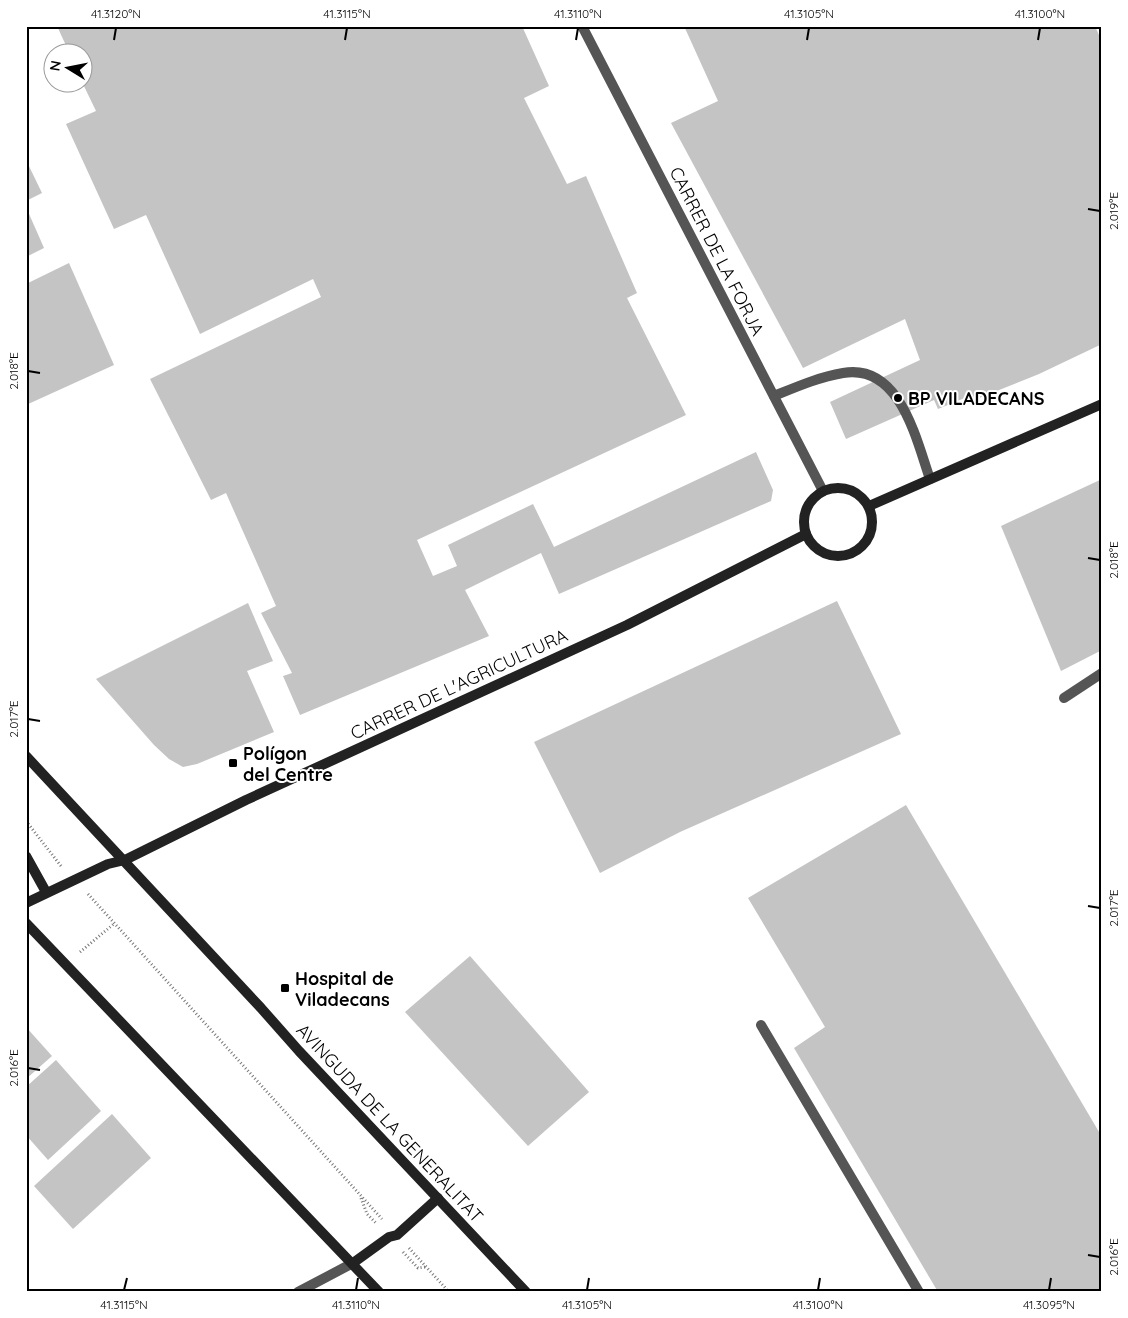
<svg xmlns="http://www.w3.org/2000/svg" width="1128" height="1318" font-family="Quicksand,sans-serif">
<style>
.building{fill:#c4c4c4}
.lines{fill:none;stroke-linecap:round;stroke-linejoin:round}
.path{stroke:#777;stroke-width:3;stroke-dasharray:1 2.5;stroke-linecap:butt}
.lane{stroke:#555;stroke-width:10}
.street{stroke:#555;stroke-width:10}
.secondary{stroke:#222;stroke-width:10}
.ticks{fill:none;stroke:#000;stroke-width:2}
.poi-dot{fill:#000;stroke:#fff;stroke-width:2}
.labels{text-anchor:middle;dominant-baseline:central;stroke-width:4;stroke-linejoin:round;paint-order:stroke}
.street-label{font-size:18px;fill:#000;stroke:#fff}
.poi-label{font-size:18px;font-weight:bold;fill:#000;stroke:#fff;text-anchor:start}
.neatline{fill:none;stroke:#000;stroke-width:2}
.ticks-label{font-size:12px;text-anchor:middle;fill:#000}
</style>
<rect width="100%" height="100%" fill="#fff"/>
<g class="building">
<path d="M57,26H522L549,86L524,98L567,184L586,176L637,293L627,298L686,415L417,540L433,576L457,566L448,545L533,504L554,547L756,452L773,490L771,501L559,594L541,553L465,590L489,636L300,715L283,676L292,673L261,613L276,606L226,493L211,500L150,379L321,297L313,279L200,334L146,215L114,229L66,124L96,111L82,82V52H69Z"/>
<path d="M684,26H1095L1102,42V344L1039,374L974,400L972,395L938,409L934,400L846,439L830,402L920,360L905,319L803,368L671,123L718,101Z"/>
<path d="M26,160L42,193L26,201Z"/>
<path d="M26,207L44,248L26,257Z"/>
<path d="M69,263L114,365L26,405V284Z"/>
<path d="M1102,479V650L1061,671L1001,526Z"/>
<path d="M837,601L901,734L680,832L600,873L534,742Z"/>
<path d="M248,603L273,661L247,671L274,732L197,764L183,767L169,759L154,745L96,679Z"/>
<path d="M906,805L1102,1137V1292H938L794,1048L825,1027L748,898Z"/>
<path d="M470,956L589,1092L528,1146L405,1012Z"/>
<path d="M26,1027L52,1056L26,1079Z"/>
<path d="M56,1060L101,1111L48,1160L26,1135V1087Z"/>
<path d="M112,1114L151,1158L73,1229L34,1186Z"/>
</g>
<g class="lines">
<g class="path">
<path d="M26,821L61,866"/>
<path d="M88,894L382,1219"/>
<path d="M80,952L115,923"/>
<path d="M361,1198L367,1214L377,1224"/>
<path d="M409,1248L449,1292"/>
<path d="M403,1252L418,1268L425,1267"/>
</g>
<g class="lane">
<path d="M774,396C796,387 819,377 843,373C900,363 916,439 930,479"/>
<path d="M1064,698L1102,673"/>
<path d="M761,1025L919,1292"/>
</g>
<g class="street">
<path d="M582,26L823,491"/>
<path d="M298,1292L353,1263"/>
</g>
<g class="secondary">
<circle cx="838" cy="522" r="34"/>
<path d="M869,506L1102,404"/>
<path d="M26,756L261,1008L299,1051L526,1292"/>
<path d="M26,856L46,892"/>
<path d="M26,903L108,864L125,860L246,800L627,625L806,534"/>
<path d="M26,923L379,1292"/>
<path d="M353,1263L389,1237L397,1235L438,1198"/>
</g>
</g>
<path class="ticks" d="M114,40L116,28M345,40L347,28M576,40L578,28M807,40L809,28M1038,40L1040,28M1088,209L1100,211M28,371L40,373M1088,558L1100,560M28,719L40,721M1088,906L1100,908M28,1068L40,1070M1088,1255L1100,1257M124,1290L127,1278M356,1290L358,1278M587,1290L589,1278M818,1290L820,1278M1049,1290L1051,1278"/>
<g class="poi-dot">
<circle cx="898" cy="398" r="5"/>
<rect x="228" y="758" width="10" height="10" rx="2.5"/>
<rect x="280" y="983" width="10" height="10" rx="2.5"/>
</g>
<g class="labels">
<g class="street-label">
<text transform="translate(717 251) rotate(63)">CARRER DE LA FORJA</text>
<text transform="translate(459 684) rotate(-25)">CARRER DE L'AGRICULTURA</text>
<text transform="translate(390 1123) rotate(47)">AVINGUDA DE LA GENERALITAT</text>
</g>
<g class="poi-label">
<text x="908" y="398">BP VILADECANS</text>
<text x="243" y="753">Polígon<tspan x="243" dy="21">del Centre</tspan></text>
<text x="295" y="978">Hospital de<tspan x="295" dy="21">Viladecans</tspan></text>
</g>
</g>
<rect width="1128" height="1318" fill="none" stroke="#ffffff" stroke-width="55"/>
<g transform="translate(68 68) rotate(280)"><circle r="24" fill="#ffffff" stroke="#999999"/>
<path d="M0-4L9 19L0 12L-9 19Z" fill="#000000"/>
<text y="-8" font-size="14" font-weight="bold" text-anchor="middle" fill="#000000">N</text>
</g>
<rect x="28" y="28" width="1072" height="1262" class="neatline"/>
<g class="ticks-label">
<text x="116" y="18">41.3120°N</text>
<text x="347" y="18">41.3115°N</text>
<text x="578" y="18">41.3110°N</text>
<text x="809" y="18">41.3105°N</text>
<text x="1040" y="18">41.3100°N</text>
<text transform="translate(1114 211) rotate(-90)" y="4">2.019°E</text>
<text transform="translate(14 371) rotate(-90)" y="4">2.018°E</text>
<text transform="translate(1114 560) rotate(-90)" y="4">2.018°E</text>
<text transform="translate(14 719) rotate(-90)" y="4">2.017°E</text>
<text transform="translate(1114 908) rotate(-90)" y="4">2.017°E</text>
<text transform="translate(14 1068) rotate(-90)" y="4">2.016°E</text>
<text transform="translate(1114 1257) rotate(-90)" y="4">2.016°E</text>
<text x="124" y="1309">41.3115°N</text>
<text x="356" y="1309">41.3110°N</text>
<text x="587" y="1309">41.3105°N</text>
<text x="818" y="1309">41.3100°N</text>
<text x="1049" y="1309">41.3095°N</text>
</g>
</svg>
